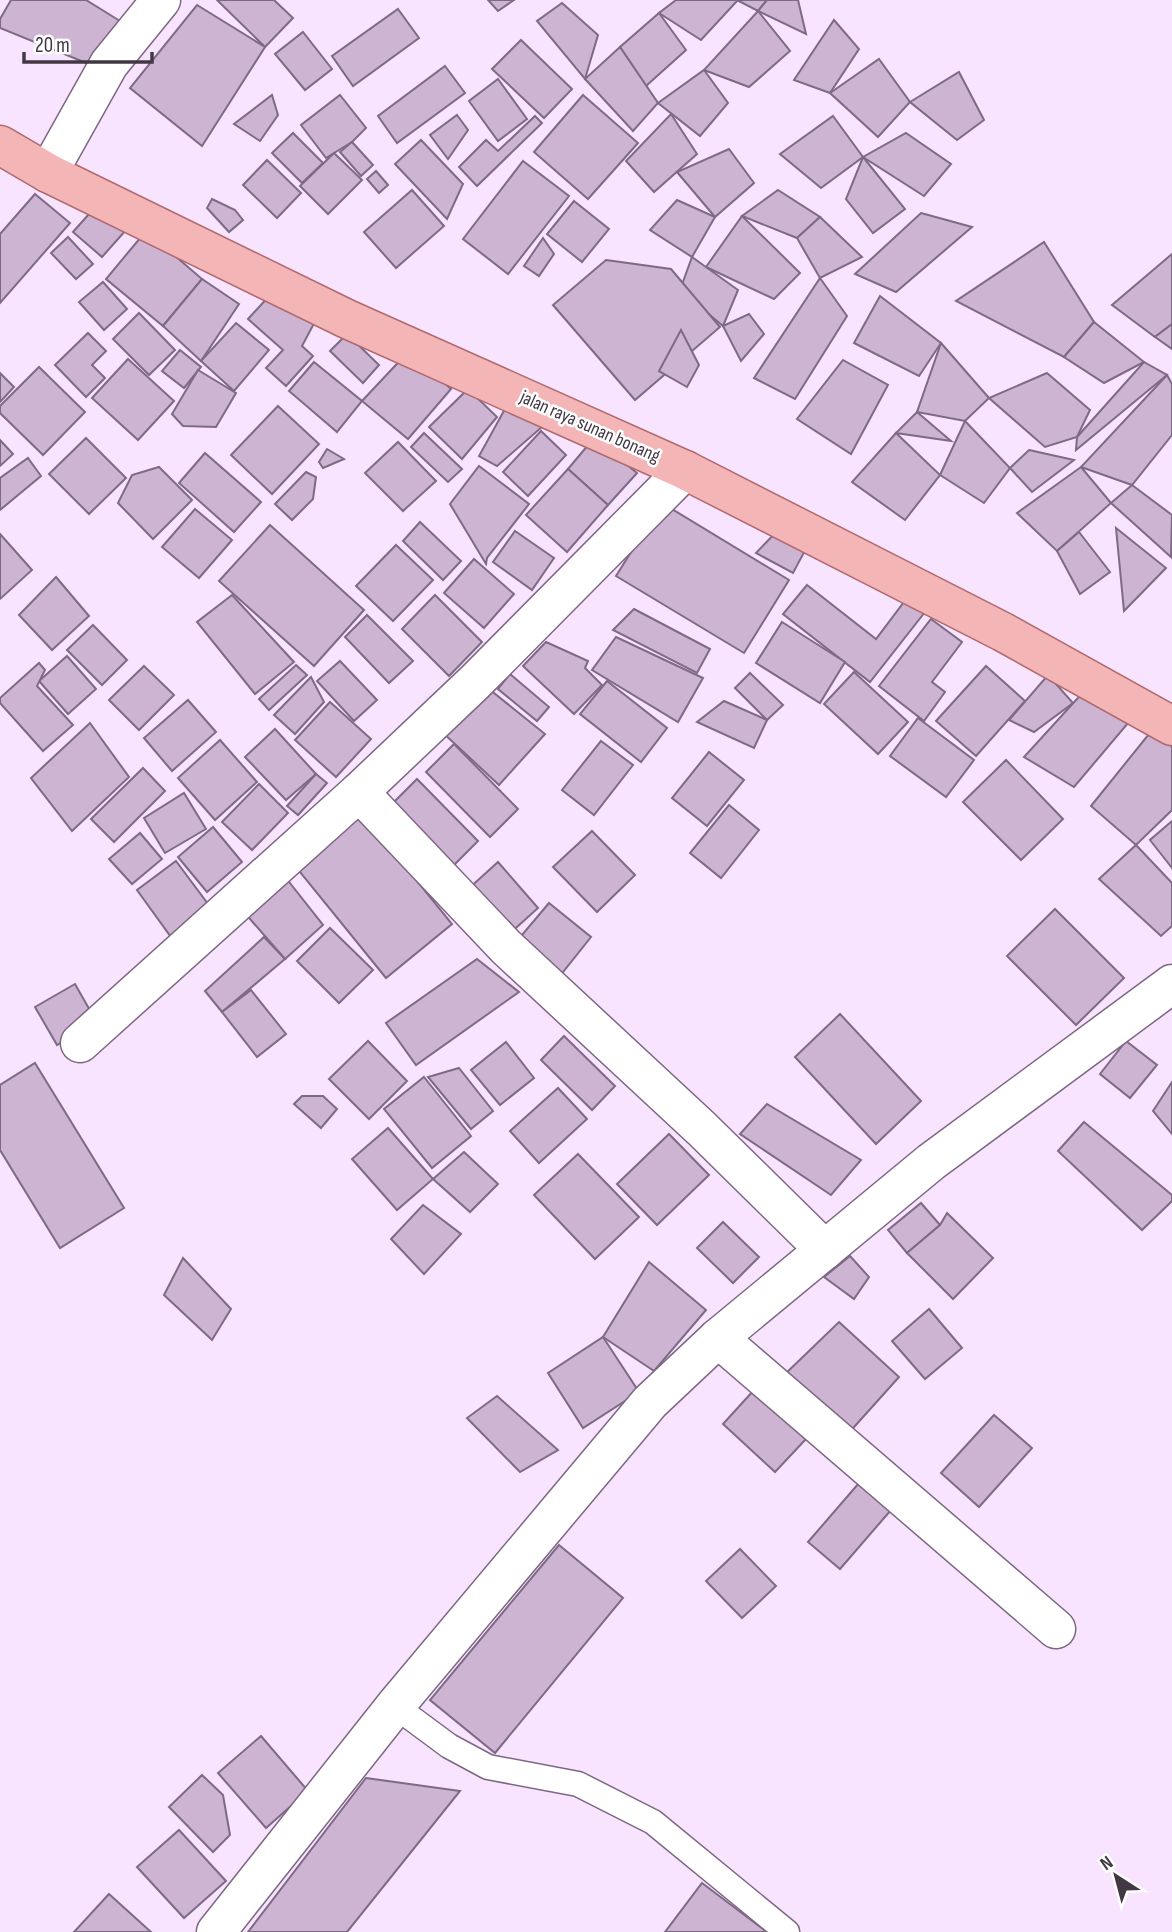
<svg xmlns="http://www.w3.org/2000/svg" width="1172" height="1932" font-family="'Sofia Sans Condensed',sans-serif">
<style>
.building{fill:#ccb4d2;stroke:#7f6a85;stroke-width:2}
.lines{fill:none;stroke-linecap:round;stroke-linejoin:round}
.service-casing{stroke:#7d6783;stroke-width:27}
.minor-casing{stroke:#7d6783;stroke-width:41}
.primary-casing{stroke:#b0696e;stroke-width:41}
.service{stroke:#fff;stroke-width:24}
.minor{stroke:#fff;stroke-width:38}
.primary{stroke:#f3b5b6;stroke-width:38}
.labels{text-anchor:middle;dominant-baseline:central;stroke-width:5;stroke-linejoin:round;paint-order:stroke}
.street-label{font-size:19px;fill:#413844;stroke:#fff}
</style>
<rect width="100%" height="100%" fill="#f8e4fe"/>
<g class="building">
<path d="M11,0H86L120,21L96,67L0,28V19Z"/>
<path d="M217,0H274L293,18L265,47Z"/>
<path d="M488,0H514L498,11Z"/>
<path d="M676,0H736L737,1L701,40L659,13Z"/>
<path d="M737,0H767L758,11Z"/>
<path d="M767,0H798L806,34L758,11Z"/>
<path d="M562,3L598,35L585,79L537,21Z"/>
<path d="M197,5L265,47L202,146L130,88Z"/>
<path d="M398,9L419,38L353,86L332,56Z"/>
<path d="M758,11L790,51L749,87L704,70Z"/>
<path d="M659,13L686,50L646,86L620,47Z"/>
<path d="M834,20L859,49L830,93L794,80Z"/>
<path d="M303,32L332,69L305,90L275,54Z"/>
<path d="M521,40L572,89L544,118L492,69Z"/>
<path d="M620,47L658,103L633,131L585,79Z"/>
<path d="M879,59L910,102L878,137L830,93Z"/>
<path d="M445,66L465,93L397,143L378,116Z"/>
<path d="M704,70L728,103L700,136L658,103Z"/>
<path d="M959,72L984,120L957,140L910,102Z"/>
<path d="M498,79L527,119L498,141L469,101Z"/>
<path d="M272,95L278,115L260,141L234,124Z"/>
<path d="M340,95L366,128L352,142L326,158L301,125Z"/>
<path d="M583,95L638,143L588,199L534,152Z"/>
<path d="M671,114L697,154L654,192L626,161Z"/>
<path d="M457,115L468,130L448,159L430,135Z"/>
<path d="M535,116L542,123L477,186L459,167L486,140L498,151Z"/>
<path d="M833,116L863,157L821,188L780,154Z"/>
<path d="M293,133L323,163L302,183L272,153Z"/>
<path d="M906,133L951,164L924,196L863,157Z"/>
<path d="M421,140L463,184L447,219L395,164Z"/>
<path d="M352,142L373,165L361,176L340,152Z"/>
<path d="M729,149L754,183L715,217L677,172Z"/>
<path d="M334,153L362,180L328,214L300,186Z"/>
<path d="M863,157L905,209L873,233L846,199Z"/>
<path d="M267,160L301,193L277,218L243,185Z"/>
<path d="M523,161L569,196L508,274L463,239Z"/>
<path d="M376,171L388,185L379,193L367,179Z"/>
<path d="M412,190L444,226L396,268L364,232Z"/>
<path d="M778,190L820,217L797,238L742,216Z"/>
<path d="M35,194L70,223L0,303V234Z"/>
<path d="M212,199L235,210L243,220L229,232L207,208Z"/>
<path d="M677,200L715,217L692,257L650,230Z"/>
<path d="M574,201L609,229L582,262L547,234Z"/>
<path d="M97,205L126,230L102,257L73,232Z"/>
<path d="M921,213L972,227L896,292L855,274Z"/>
<path d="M742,216L800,273L774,299L706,267Z"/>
<path d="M820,217L862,257L820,278L797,238Z"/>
<path d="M146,231L202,279L163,326L106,279Z"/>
<path d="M68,237L93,264L76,279L51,253Z"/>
<path d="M543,238L554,254L539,276L524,266Z"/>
<path d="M1044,242L1094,322L1064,357L956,301Z"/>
<path d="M1172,254V324L1155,337L1112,305Z"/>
<path d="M692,257L738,290L723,326L680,290Z"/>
<path d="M606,260L671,269L720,327L635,400L553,305Z"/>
<path d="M820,278L847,316L795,399L754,378Z"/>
<path d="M202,279L239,304L201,361L163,326Z"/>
<path d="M103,282L127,309L104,330L79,302Z"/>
<path d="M272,293L318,316L302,346L313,356L286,386L266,368L283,350L248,319Z"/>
<path d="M880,296L941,343L919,376L854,343Z"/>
<path d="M139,313L175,350L149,375L113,339Z"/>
<path d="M749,314L764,334L741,361L723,326Z"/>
<path d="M1094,322L1144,362L1104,383L1064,357Z"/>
<path d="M236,323L269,350L234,391L201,361Z"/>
<path d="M1172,324V349L1155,337Z"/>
<path d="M681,330L699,365L687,387L659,371Z"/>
<path d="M88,333L106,351L92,365L105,378L86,397L55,365Z"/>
<path d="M347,334L379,365L363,383L330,351Z"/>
<path d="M941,343L989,398L965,421L917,412Z"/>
<path d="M180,350L201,367L184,388L162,371Z"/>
<path d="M409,351L451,389L408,439L362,401Z"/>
<path d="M128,359L174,401L138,440L92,398Z"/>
<path d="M843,360L888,385L851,454L797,419Z"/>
<path d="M314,362L362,401L337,432L289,391Z"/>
<path d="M1144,362L1167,375L1076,450L1077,437Z"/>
<path d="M39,367L85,412L43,455L0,413V406Z"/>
<path d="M198,370L236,393L216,427L183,426L172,414Z"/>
<path d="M0,373L14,387L0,402Z"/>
<path d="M1047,373L1090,410L1077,437L1045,447L989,398Z"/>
<path d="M1167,375L1172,384V435L1132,485L1081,467Z"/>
<path d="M468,389L497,417L462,459L429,427Z"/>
<path d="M511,398L550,420L497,466L479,456Z"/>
<path d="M278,406L319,444L272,494L231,455Z"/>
<path d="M917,412L951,441L896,433Z"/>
<path d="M965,421L1010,468L984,503L940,475Z"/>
<path d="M541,431L566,455L528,496L503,472Z"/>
<path d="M424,433L462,469L448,482L411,447Z"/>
<path d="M896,433L940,475L905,520L852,482Z"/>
<path d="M86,438L126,478L89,514L49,474Z"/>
<path d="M594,438L637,473L608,505L568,469Z"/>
<path d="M0,440L13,454L0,466Z"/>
<path d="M398,442L436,481L403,511L365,473Z"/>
<path d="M327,449L344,459L323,468L319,462Z"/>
<path d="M1029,450L1074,460L1032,492L1010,468Z"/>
<path d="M205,453L261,502L234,532L179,483Z"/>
<path d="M28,458L41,476L0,510V478Z"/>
<path d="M479,466L529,504L487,558L486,564L450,504Z"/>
<path d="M159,467L192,500L153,539L118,503L132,475Z"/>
<path d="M1081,467L1111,503L1057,551L1017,513Z"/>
<path d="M568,469L608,505L567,552L526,515Z"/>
<path d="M306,472L316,477L313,499L292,520L275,504Z"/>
<path d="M1132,485L1172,515L1171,557L1111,503Z"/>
<path d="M662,503L789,580L744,653L616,576Z"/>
<path d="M195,509L232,540L199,578L162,547Z"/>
<path d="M420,522L461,561L443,580L403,541Z"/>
<path d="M270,525L364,610L314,666L219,581Z"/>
<path d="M1116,528L1166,568L1124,611Z"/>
<path d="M779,529L808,545L793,573L756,553Z"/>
<path d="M515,531L554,558L532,590L493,562Z"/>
<path d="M1079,532L1110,572L1080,594L1057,551Z"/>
<path d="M0,534L32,570L0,599Z"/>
<path d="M396,545L433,580L393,621L356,586Z"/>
<path d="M474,559L514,594L484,628L444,593Z"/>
<path d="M56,577L89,616L52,650L19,615Z"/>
<path d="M807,585L876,639L907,598L925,612L870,682L783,614Z"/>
<path d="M232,595L294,662L255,694L197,622Z"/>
<path d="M435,595L482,642L449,676L402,629Z"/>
<path d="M634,609L710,649L697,673L613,630Z"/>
<path d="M367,615L413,661L389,683L345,637Z"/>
<path d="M931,619L962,642L932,682L945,692L924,721L879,686Z"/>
<path d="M782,622L845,662L820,703L756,663Z"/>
<path d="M93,625L127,660L102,685L67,650Z"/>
<path d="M616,637L703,678L678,722L592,670Z"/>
<path d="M546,642L588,661L585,668L602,685L574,714L523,666Z"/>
<path d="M67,656L96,689L68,714L39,681Z"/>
<path d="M340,661L377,700L354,721L317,681Z"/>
<path d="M39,663L45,670L37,686L73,725L43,751L0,703V698Z"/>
<path d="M296,665L307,675L269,710L259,699Z"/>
<path d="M144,666L174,695L139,730L109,700Z"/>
<path d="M986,666L1025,701L976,756L936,721Z"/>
<path d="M854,672L908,722L878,754L824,704Z"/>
<path d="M750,673L783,705L767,720L735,688Z"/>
<path d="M510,674L549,707L537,721L498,689Z"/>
<path d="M1048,675L1073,703L1034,732L1009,720Z"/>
<path d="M311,677L324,702L295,734L274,715Z"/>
<path d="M607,681L667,728L641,762L580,714Z"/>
<path d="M1087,688L1134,716L1074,787L1024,757Z"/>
<path d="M489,689L545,734L499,785L441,731Z"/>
<path d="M188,700L216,732L172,771L144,738Z"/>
<path d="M724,701L767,720L754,748L697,722Z"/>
<path d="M330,702L371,739L336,777L295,740Z"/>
<path d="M918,718L974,760L946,797L890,756Z"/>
<path d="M90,723L129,777L72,831L31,778Z"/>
<path d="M275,729L316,774L286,800L245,757Z"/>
<path d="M1153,729L1172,747V810L1136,845L1091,806Z"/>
<path d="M220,740L257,782L215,820L178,778Z"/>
<path d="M601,741L633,765L594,815L562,790Z"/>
<path d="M454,744L518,809L490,837L426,772Z"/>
<path d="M709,752L744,780L707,826L672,798Z"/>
<path d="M1006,760L1063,819L1021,860L963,802Z"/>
<path d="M143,768L165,791L114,842L91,819Z"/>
<path d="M316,774L327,783L298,815L287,806Z"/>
<path d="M417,779L478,841L446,873L384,812Z"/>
<path d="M259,784L288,813L252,850L222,822Z"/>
<path d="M184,793L206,829L165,853L144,818Z"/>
<path d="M729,805L759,830L721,878L690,853Z"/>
<path d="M357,807L452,924L386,978L291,861Z"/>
<path d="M1172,821V868L1150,840Z"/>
<path d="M213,827L242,862L207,892L178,857Z"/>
<path d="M592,831L635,875L597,912L553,867Z"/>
<path d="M140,833L162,859L132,884L109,859Z"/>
<path d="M1136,845L1172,883V926L1161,936L1099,879Z"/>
<path d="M176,861L211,908L171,937L137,890Z"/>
<path d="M498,862L538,908L507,936L466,891Z"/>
<path d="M286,878L323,925L285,959L243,911Z"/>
<path d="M549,903L591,937L559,977L516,942Z"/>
<path d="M1055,909L1124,978L1076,1025L1007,956Z"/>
<path d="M330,928L373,970L339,1003L297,961Z"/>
<path d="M264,937L285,959L222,1012L205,991Z"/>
<path d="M477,959L519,992L416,1065L386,1023Z"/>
<path d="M75,984L96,1021L57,1045L35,1007Z"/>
<path d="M251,990L286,1034L257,1057L222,1012Z"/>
<path d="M840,1014L921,1101L876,1144L795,1057Z"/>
<path d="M564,1036L615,1086L592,1110L541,1060Z"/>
<path d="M368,1041L407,1081L369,1119L329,1079Z"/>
<path d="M1126,1041L1157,1065L1130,1098L1100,1074Z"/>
<path d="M506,1042L534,1078L500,1105L471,1070Z"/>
<path d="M35,1063L124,1208L60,1248L0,1150V1085Z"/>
<path d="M459,1068L493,1111L471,1129L428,1077Z"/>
<path d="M424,1077L471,1136L432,1168L384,1109Z"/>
<path d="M1172,1082V1134L1153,1111Z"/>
<path d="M558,1088L587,1119L539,1163L510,1131Z"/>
<path d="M302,1096H323L337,1109L321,1128L294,1104Z"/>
<path d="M767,1104L861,1160L831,1195L740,1134Z"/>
<path d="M1084,1122L1172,1195V1201L1142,1230L1058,1151Z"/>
<path d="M388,1128L433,1179L397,1210L352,1159Z"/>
<path d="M669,1134L709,1175L657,1225L617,1184Z"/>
<path d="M464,1152L498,1184L470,1212L433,1179Z"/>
<path d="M578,1154L639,1217L595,1259L534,1195Z"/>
<path d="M921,1203L940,1225L907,1253L888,1230Z"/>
<path d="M423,1205L461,1234L424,1274L391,1239Z"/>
<path d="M947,1213L993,1258L953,1299L907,1253L940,1225Z"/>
<path d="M723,1222L759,1257L733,1283L697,1248Z"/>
<path d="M850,1256L869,1277L854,1299L824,1277Z"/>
<path d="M183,1258L231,1309L212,1340L164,1295Z"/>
<path d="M649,1262L706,1310L654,1371L603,1337Z"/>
<path d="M929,1309L962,1348L925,1379L892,1341Z"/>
<path d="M839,1322L899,1377L846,1436L782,1377Z"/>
<path d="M603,1337L639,1392L583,1428L548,1373Z"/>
<path d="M754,1390L806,1439L775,1472L723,1424Z"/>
<path d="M497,1396L558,1450L520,1472L467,1418Z"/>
<path d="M994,1415L1032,1448L979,1507L941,1473Z"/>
<path d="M859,1483L891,1510L840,1569L808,1542Z"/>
<path d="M559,1545L623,1598L495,1753L430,1700Z"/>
<path d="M740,1549L776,1586L742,1618L706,1581Z"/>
<path d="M261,1736L308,1791L266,1828L218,1773Z"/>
<path d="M202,1775L223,1795L230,1835L213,1852L169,1807Z"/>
<path d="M366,1778L460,1791L347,1932H248Z"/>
<path d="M179,1830L226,1881L184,1918L137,1867Z"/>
<path d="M702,1883L767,1932H665Z"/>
<path d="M109,1894L151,1932H74Z"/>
</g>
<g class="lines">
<defs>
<path id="service" d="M395,1706L449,1746L488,1767L578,1784L653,1822L787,1932"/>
<g id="minor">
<path d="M48,173L109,64L161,0"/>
<path d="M359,792L506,947L702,1129L825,1250"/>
<path d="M80,1043L359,792L475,682L685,470"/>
<path d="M718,1338L1056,1629"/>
<path d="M216,1932L395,1706L650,1402L718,1338L931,1162L1172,984"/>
</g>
<path id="primary" d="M0,145L48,173L347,319L685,470L1003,632L1172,726"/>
</defs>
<use href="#service" class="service-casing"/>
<use href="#minor" class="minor-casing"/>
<use href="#primary" class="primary-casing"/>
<use href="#service" class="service"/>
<use href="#minor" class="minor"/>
<use href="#primary" class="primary"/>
</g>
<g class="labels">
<g class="street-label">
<text transform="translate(590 427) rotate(24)">jalan raya sunan bonang</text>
</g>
</g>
<g transform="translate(1116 1876) rotate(324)" stroke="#ffffff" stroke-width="5" paint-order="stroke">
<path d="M0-5L12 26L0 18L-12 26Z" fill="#413844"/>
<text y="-10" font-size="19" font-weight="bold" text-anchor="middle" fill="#413844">N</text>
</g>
<path d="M24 52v10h128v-10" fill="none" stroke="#413844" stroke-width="3.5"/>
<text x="35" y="52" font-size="21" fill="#413844" stroke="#ffffff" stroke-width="5" paint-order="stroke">20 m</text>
</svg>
